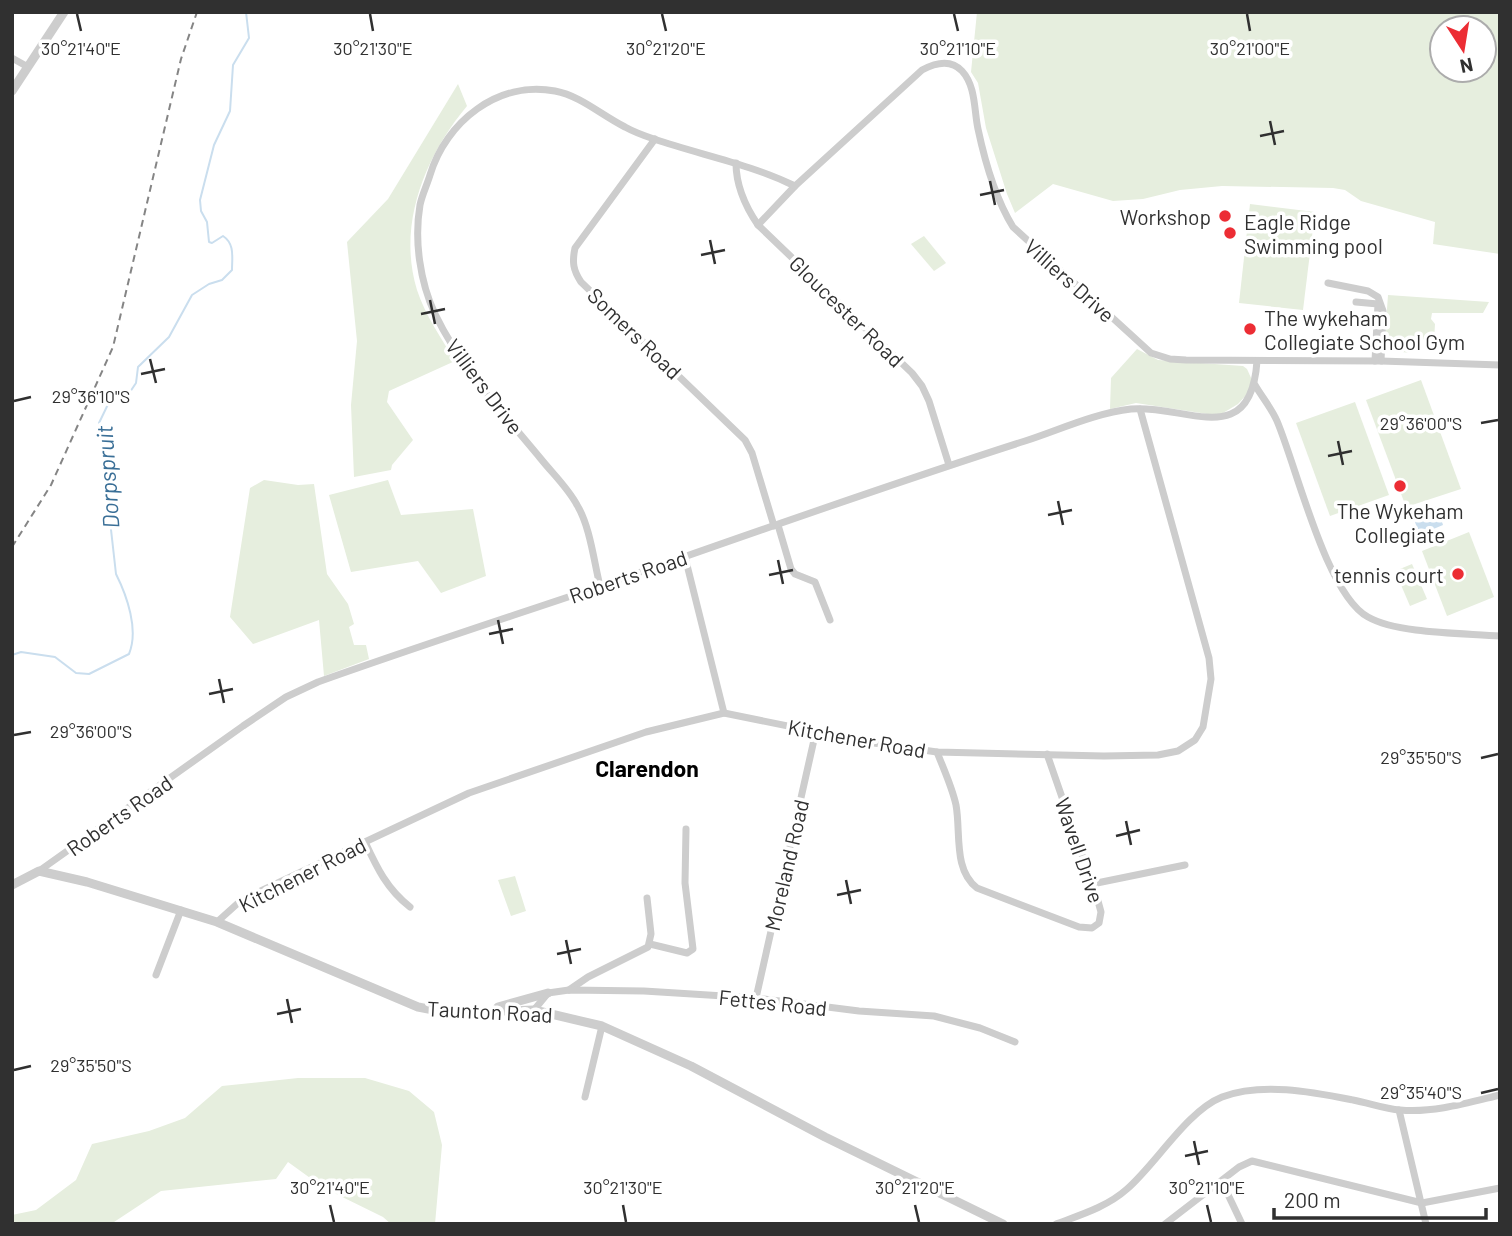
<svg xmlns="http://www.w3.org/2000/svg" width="1512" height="1236" font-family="Barlow,sans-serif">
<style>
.green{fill:#e6eede;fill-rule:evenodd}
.water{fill:#cadeee}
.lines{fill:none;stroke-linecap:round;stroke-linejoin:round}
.stream{stroke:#cadeee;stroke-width:2}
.minor{stroke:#cdcdcd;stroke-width:7}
.tertiary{stroke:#cdcdcd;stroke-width:9}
.rail{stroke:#858585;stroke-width:2;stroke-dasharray:7 5;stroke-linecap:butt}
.ticks{fill:none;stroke:#303030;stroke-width:2.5}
.poi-dot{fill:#ec2d34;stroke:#fff;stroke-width:2.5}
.labels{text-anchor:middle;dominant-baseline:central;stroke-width:7;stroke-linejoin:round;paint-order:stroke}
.poi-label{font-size:21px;fill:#303030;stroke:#fff;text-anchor:end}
.street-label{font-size:21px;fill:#303030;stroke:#fff}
.water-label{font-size:23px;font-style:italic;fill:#3a6f97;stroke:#fff}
.neighbourhood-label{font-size:23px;font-weight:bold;fill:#000;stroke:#fff}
.ticks-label{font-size:18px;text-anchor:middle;fill:#303030;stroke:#fff;stroke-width:7;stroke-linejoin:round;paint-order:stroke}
</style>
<rect width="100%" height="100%" fill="#fff"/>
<g class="green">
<path d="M977,12H1500V254L1433,244L1435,222L1361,201L1345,190L1333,188L1222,186L1180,190L1143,199L1113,201L1053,184L1015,213L1007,194L986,128L978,83L971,72ZM1442,28H1484V70H1442Z"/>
<path d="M458,84L467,106C425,156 397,225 417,290C425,315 442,339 455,361L389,391L387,402L413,440L392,465L391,470L354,477L351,405L357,341L347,242L388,199Z"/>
<path d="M1250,204L1315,212L1303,310L1239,303Z"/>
<path d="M924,236L946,263L934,271L911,244Z"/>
<path d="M1388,295L1489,302L1483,313H1432L1431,319L1435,324L1434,340L1414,339L1411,353L1384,350Z"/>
<path d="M1137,349L1158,360L1243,366L1247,369L1252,380L1248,393L1238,404L1223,413L1214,415L1136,403L1110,409L1111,378Z"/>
<path d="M1421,380L1461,489L1406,507L1366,400Z"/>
<path d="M1355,402L1389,495L1330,516L1296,423Z"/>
<path d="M264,480L298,485L314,484L327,574L348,604L354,624L349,627L354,645H366L369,659L324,676L319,620L253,644L230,617L250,488Z"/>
<path d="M388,480L401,515L473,509L486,576L441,593L418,561L351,572L329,495Z"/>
<path d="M1469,532L1494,597L1447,616L1422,551Z"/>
<path d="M1412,564L1427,599L1410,606L1395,571Z"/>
<path d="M515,876L526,911L511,916L498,880Z"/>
<path d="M298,1078H365L409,1091L434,1112L442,1145L435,1224H391L383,1217L324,1188L288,1162L276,1179L161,1191L111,1224H12V1215L36,1210L76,1180L92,1144L149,1131L185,1118L222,1086Z"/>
</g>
<path class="water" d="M1437,506L1443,525L1419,535L1413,515Z"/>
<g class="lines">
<path class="stream" d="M12,655L21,652L55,657L76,673L89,674L129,654C139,630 127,596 116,574L99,423L112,396L128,395L136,383L138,367L169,337L192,295L209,284L222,280L232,270C232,257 235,244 223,236L212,243L209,242L207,222L201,211L200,200L214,145L230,111L233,65L249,38L246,12"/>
<g class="minor">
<path d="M12,58L28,67"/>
<path d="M655,139L575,248C572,262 573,270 581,282L745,440L752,453L774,526"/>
<path d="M736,163C736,186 745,206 758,225L912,373L922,386L929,401L949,465"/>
<path d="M758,225L795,186L922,70C935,63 951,59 962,71C976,86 974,111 978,129C985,162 995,198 1013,227L1151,353L1170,359L1186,360L1381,361L1500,365"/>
<path d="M1328,283L1368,291L1378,297L1383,311L1381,361"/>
<path d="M1356,302L1378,304L1375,361"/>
<path d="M1255,385C1262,397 1272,409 1277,421C1297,468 1326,594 1368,617C1398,634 1464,633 1500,636"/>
<path d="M778,525L791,569L795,574L815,582L830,620"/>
<path d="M685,557L724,713"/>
<path d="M600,586C594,562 590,526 577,505C568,488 553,474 541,459C503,413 461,368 435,314C420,282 414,240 420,205C422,195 427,185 430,175C446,122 498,80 555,91C581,96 601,115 625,127C634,132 645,136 654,139C701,155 750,164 795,186"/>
<path d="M937,752C944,770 952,787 956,805C961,832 953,870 977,888L1079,927L1092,928L1099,923L1101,912L1098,901L1047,754"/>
<path d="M365,842C377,868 387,889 410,907"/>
<path d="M39,871L243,726L286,697L318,682C413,648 509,617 604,585C744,536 884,486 1025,441C1059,430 1095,413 1131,409C1185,404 1251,452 1257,361"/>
<path d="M1092,884L1185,865"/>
<path d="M217,922L237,904L250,896L469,793L646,732L724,713L867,742L937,752L1104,756L1158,755L1178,751L1195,740L1203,727L1211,679L1209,658L1140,409"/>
<path d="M650,944L687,953L693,949L685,883L686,829"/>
<path d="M156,975L181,910"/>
<path d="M569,990L588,977L648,947L651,934L647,898"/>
<path d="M756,998L816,731"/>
<path d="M534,1010L548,993L569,990L644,991L756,998L859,1011L934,1016L980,1028L1015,1042"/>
<path d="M585,1097L602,1026"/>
<path d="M1399,1110L1426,1224"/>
<path d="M1222,1182L1242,1224"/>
<path d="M1056,1224C1080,1215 1107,1207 1127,1189C1156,1164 1187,1111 1222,1097C1262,1082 1312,1092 1353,1100C1369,1103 1385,1109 1400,1110C1434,1113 1467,1103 1500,1095"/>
<path d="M1165,1224L1239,1167L1252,1161L1422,1203L1500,1188"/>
</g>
<g class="tertiary">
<path d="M12,91L64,12"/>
<path d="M12,885L39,871L87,882L217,922L418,1007L449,1013L534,1010L602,1026L691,1066L825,1137L1003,1224"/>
<path d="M498,1007L548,993"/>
</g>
<path class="rail" d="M12,547L51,485L113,347L181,59L197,12"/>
</g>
<path class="ticks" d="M77,14L81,31M370,14L373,31M662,14L666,31M954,14L958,31M1247,14L1250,31M1270,121L1275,145M1260,136L1284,131M990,181L995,205M980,195L1004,190M710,240L715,264M701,255L725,250M430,300L435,324M421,314L445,309M150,359L156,383M141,374L165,369M14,401L31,397M1481,423L1498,420M1338,441L1343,465M1328,456L1352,451M1058,501L1063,525M1048,515L1072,510M778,560L783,584M769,575L793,570M498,620L503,644M489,634L513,629M219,679L224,703M209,694L233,689M14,735L31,732M1481,758L1498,754M1126,821L1131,845M1116,836L1140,830M846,880L851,904M837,895L861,890M566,940L571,964M557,954L581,949M287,999L292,1023M277,1014L301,1009M14,1070L31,1066M1481,1093L1498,1089M1194,1141L1199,1165M1185,1156L1208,1151M330,1205L334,1222M623,1205L626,1222M915,1205L919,1222M1207,1205L1211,1222"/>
<g class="poi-dot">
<circle cx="1225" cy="216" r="7"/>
<circle cx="1230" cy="233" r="7"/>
<circle cx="1250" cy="329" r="7"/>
<circle cx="1400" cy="486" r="7"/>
<circle cx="1458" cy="574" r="7"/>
</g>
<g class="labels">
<g class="poi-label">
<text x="1211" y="216">Workshop</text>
<text x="1244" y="221" text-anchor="start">Eagle Ridge<tspan x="1244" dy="24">Swimming pool</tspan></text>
<text x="1264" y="317" text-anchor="start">The wykeham<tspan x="1264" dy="24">Collegiate School Gym</tspan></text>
<text x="1400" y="510" text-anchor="middle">The Wykeham<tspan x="1400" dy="24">Collegiate</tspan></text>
<text x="1444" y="574">tennis court</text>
</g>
<g class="street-label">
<text transform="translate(1070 280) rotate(42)">Villiers Drive</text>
<text transform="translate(847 311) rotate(44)">Gloucester Road</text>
<text transform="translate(635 333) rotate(44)">Somers Road</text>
<text transform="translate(485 386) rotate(53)">Villiers Drive</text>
<text transform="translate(628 576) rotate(-19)">Roberts Road</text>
<text transform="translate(857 738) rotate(10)">Kitchener Road</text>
<text transform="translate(119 815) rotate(-35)">Roberts Road</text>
<text transform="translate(1080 850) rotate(71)">Wavell Drive</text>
<text transform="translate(786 865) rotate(-77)">Moreland Road</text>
<text transform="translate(302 874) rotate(-27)">Kitchener Road</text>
<text transform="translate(773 1002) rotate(6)">Fettes Road</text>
<text transform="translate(490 1011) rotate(3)">Taunton Road</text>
</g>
<g class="water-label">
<text transform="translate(107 477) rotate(-94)">Dorpspruit</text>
</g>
<g class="neighbourhood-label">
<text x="647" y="768">Clarendon</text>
</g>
</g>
<g class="ticks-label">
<text x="81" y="55">30°21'40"E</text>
<text x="373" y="55">30°21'30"E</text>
<text x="666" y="55">30°21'20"E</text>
<text x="958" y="55">30°21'10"E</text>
<text x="1250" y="55">30°21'00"E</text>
<text x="91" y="403">29°36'10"S</text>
<text x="1421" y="430">29°36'00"S</text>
<text x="91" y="738">29°36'00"S</text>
<text x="1421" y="764">29°35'50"S</text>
<text x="91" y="1072">29°35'50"S</text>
<text x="1421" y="1099">29°35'40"S</text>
<text x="330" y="1194">30°21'40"E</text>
<text x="623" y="1194">30°21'30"E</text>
<text x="915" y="1194">30°21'20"E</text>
<text x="1207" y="1194">30°21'10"E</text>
</g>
<rect width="1512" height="1236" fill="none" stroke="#303030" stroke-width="28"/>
<g transform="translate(1463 49) rotate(168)"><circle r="33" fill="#ffffff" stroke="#acacac" stroke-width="2"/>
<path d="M0-5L12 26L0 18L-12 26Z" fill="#ec2d34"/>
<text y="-10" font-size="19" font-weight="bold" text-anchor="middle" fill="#303030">N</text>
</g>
<path d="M1274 1208v10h212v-10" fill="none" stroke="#303030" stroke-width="3.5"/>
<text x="1284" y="1208" font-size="21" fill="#303030" stroke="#ffffff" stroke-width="5" paint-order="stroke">200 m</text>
</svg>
